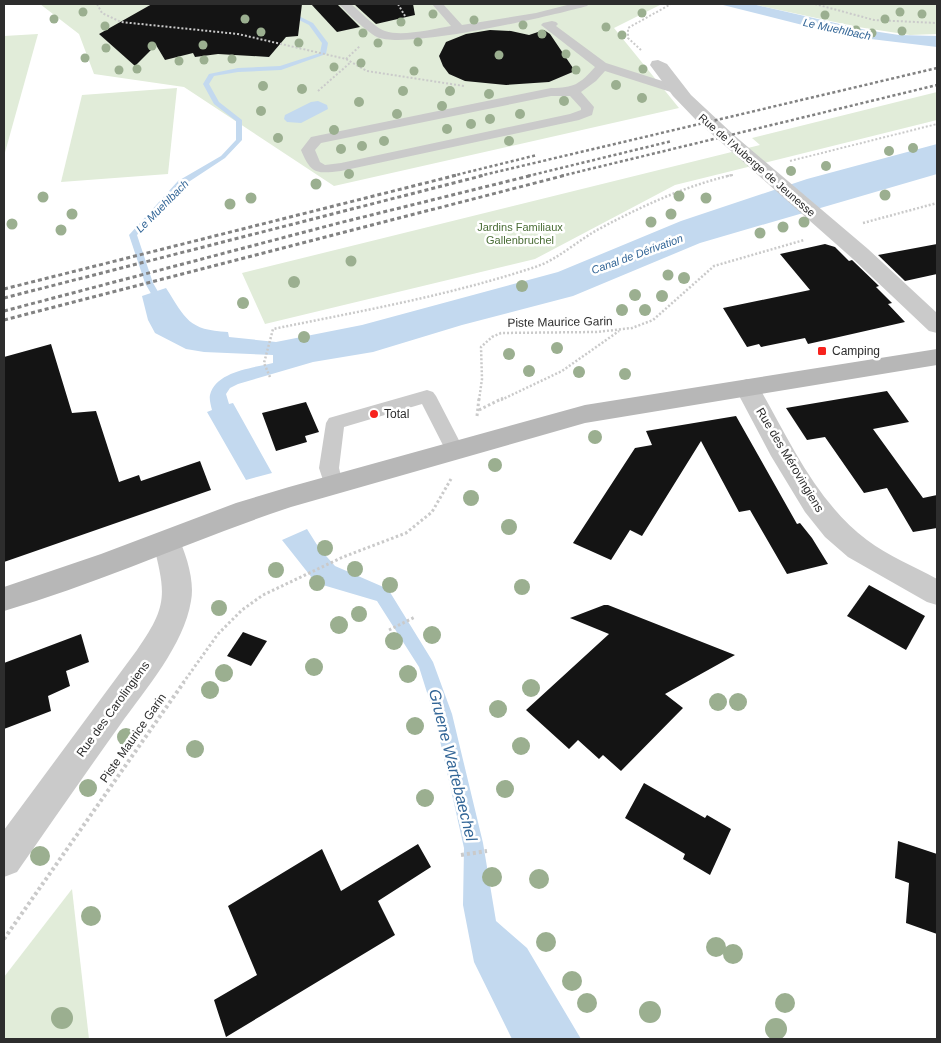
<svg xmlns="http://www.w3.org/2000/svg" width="941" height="1043" font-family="Helvetica,sans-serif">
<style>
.green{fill:#e1ecd9}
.water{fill:#c3d9ef}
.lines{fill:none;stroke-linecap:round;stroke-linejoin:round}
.stream{fill:#c3d9ef;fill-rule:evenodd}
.building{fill:#141414}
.path-far3{stroke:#cacaca;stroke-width:2;stroke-dasharray:2 2;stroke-linecap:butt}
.path-far2{stroke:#cacaca;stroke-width:2.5;stroke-dasharray:2 2;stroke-linecap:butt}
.path-far1{stroke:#cacaca;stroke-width:3;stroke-dasharray:2.5 2.5;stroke-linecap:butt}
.path{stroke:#cacaca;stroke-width:4;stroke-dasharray:3 3;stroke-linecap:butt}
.service{fill:#cacaca;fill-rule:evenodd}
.minor{fill:#cacaca;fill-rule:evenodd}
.secondary{fill:#b7b7b7;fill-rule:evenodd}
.rail-far1{stroke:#828282;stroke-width:2.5;stroke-dasharray:3 2.5;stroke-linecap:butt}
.rail{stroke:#828282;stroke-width:3;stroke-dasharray:4 3;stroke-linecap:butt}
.tree{fill:#9baf90}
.poi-dot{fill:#f7221d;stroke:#fff;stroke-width:2}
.labels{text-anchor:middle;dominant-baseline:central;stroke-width:5;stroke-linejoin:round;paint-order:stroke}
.far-water-label{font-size:11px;font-style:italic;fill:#336697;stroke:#fff}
.far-street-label{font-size:11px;fill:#2d2d2d;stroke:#fff}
.far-park-label{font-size:11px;fill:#4a6d36;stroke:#fff}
.street-label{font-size:12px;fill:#2d2d2d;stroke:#fff}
.poi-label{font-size:12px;fill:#2d2d2d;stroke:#fff;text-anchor:start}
.near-water-label{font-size:16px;font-style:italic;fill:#336697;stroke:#fff}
</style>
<rect width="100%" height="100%" fill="#fff"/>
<g class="green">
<path d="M40,4H662L614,28L679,108L334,186L184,87L94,74L79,34Z"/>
<path d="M752,4H937V34L910,35L858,27Z"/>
<path d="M38,34L4,156V36Z"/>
<path d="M177,88L168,174L61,182L82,95Z"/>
<path d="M937,92V120L675,185L535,259L265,324L242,273L760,145L752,138Z"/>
<path d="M72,889L89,1039H4V977Z"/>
</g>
<g class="water">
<path d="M719,4H752L866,30L899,35L937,36V47L846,36Z"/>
<path d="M318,101L327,105L328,109L301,123L287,122L284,119L285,115L311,102Z"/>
<path d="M937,144V174L700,243L573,296L462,325L373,352L313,362L238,384L230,388L226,394L229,404L233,403L272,473L246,480L207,412L212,410C211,406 209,399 210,395C216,371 253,368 273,363V355L204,352L186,349L155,333L148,320L142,296L166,288C186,319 188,330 228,332L229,337L276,342L362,325L558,272L681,221L807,179Z"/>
<path d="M307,529L319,548L335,566L388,589L433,662L452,714L483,843L496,921L527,948L581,1039H512L474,962L463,905L464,848L435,718L419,667L377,601L316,583L282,540Z"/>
</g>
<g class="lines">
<path class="stream" d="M267,4H274L313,23L328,43L326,54L281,70L238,72L214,76L209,84L219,102L242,120V140L225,158L184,185L137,235L153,283L164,302L160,305L157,304L145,283L129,235L178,181L221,156L236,140V121L214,104L203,84L209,74L238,68L280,66L320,53L322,43L309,25Z"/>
</g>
<g class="building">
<path d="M152,4H302L298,36L286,37L269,57L218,54L195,57L193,53L165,60L156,45L135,66L99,34Z"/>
<path d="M311,4H337L360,27L337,32Z"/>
<path d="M354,4H413L415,15L376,24Z"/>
<path d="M490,30L511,31L529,35L544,30L550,34L575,71L549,82L506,85L465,81L449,74L443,66L439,56L446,42L466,34Z"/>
<path d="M825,244L835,247L849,261L852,260L879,286L876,287L892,303L888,304L905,322L808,344L805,338L761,347L759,344L747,347L723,308L810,290L780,254Z"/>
<path d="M937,244V274L905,281L878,255Z"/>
<path d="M51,344L72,413L96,411L119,482L139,475L141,481L200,461L211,490L4,562V357Z"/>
<path d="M887,391L909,422L873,429L923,498L937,495V528L913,532L887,488L864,493L825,437L807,440L786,408Z"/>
<path d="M306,402L319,432L305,436L307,442L276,451L262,413Z"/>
<path d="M736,416L797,524L800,523L812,538L828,564L787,574L750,510L739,512L701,441L642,536L630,530L611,560L573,543L635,448L652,445L646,431Z"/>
<path d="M869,585L925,616L906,650L847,616Z"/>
<path d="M604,605H608L735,655L665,694L683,708L621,771L603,755L599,759L578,740L569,749L526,710L609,634L570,618Z"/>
<path d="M243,632L267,641L251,666L227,656Z"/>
<path d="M81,634L89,662L66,671L70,686L48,696L51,711L4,729V663Z"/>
<path d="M644,783L705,818L707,815L731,829L710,875L683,859L685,854L625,818Z"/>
<path d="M898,841L937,854V934L906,923L909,883L895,878Z"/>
<path d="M418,844L431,867L378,901L395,935L226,1037L214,1000L257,975L228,906L322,849L341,891Z"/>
</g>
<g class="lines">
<g class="path-far3">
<path d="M97,4L102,13L121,22L238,34L346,59L367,71L464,86"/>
<path d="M398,4L405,16"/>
<path d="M815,4L874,20L937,23"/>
<path d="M641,50L628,38V28L671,4"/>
<path d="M346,59L360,46"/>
<path d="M318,91L351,62"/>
<path d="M790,161L937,124"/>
<path d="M727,176L733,175"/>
</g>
<g class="path-far2">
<path d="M863,223L937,203"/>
<path d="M270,377L264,363L273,329C361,311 452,295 538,266C558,259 580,239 599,229C642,206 685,186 732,175"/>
<path d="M479,400L482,379L481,347L492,337L501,333L597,332L632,328L653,320L714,266L804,240"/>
<path d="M501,400L562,371L619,331"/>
</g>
<g class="path-far1">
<path d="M479,410L503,398"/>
<path d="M477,416L479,398"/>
<path d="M389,630L415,617"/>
<path d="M183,683L218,634L242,610L263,595L343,557L406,533L432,512L451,479"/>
</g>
<g class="path">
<path d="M461,855L487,851"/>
<path d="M4,939L184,682"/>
</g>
<g class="service">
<path d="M339,4H351C360,11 375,28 385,31C402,37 433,29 451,26L432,4H443L462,25L536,13L571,4H589L587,6C551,16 405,50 377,37C367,32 346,12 339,4Z"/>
<path d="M552,21L556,22L558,24L556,26L606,63L681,87L683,90L677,94L605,71L596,81L581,92L594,107L592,115L579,120L341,171C316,174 311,174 301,150L311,137L551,88C574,88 580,84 595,67L541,25L543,23ZM551,96H570L581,108V110L570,114L341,163L325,165L320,162L315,150L321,143Z"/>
<path d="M427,390L433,392L436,396L464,450L462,455L455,457L448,455L422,404L344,427L339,468L343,484L340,489L333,491L326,489L319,468L326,423L329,418Z"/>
</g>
<g class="minor">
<path d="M658,60L667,64L691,95L735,136L868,249L937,313V333L929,331L853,259L696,120L673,96L650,65L652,61Z"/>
<path d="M747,379L756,382C788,437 815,501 867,540C888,556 914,566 937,579V605L927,602L848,557L825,537L805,512L771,456L735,388L738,382Z"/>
<path d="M167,532L177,535C186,553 195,581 191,601C184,645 145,690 120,725C85,774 51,823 17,872L4,877V830L137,650C168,606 166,594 153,543L157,535Z"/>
</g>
<path class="secondary" d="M937,349V365L585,423L291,507C195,539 102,582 4,611V587L101,554L236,503L289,487L585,405Z"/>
<g class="rail-far1">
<path d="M452,176L537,155"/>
<path d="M479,176L937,68"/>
<path d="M528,176L672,141"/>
<path d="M561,176L937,85"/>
</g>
<g class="rail">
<path d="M4,289L457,175"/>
<path d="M4,298L485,175"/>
<path d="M4,311L339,223L533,175"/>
<path d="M4,320L566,175"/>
</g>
</g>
<g class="tree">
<circle cx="83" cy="12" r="4.5"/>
<circle cx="900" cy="12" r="4.5"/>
<circle cx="642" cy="13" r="4.5"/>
<circle cx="433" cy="14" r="4.5"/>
<circle cx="922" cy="14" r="4.5"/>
<circle cx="825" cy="15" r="4.5"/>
<circle cx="54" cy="19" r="4.5"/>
<circle cx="245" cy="19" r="4.5"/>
<circle cx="885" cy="19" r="4.5"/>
<circle cx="474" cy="20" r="4.5"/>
<circle cx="401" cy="22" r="4.5"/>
<circle cx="523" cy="25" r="4.5"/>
<circle cx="105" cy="26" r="4.5"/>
<circle cx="606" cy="27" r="4.5"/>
<circle cx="856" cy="30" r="4.5"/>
<circle cx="902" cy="31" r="4.5"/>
<circle cx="261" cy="32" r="4.5"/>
<circle cx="363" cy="33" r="4.5"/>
<circle cx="872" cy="33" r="4.5"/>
<circle cx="542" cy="34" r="4.5"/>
<circle cx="622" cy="35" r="4.5"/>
<circle cx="418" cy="42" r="4.5"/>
<circle cx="299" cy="43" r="4.5"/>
<circle cx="378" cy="43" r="4.5"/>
<circle cx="203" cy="45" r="4.5"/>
<circle cx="152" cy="46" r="4.5"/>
<circle cx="106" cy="48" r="4.5"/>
<circle cx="566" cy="54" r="4.5"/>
<circle cx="499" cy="55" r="4.5"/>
<circle cx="85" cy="58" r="4.5"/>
<circle cx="232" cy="59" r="4.5"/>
<circle cx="204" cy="60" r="4.5"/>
<circle cx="179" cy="61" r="4.5"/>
<circle cx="361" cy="63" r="4.5"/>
<circle cx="334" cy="67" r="4.5"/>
<circle cx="137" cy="69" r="4.5"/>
<circle cx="643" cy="69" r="4.5"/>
<circle cx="119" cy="70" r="4.5"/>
<circle cx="576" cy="70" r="4.5"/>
<circle cx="414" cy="71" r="4.5"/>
<circle cx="616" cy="85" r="5"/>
<circle cx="263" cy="86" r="5"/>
<circle cx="302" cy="89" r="5"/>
<circle cx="403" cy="91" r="5"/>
<circle cx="450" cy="91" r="5"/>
<circle cx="489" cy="94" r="5"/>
<circle cx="642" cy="98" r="5"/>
<circle cx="564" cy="101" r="5"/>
<circle cx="359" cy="102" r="5"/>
<circle cx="442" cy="106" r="5"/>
<circle cx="261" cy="111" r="5"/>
<circle cx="397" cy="114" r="5"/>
<circle cx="520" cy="114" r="5"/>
<circle cx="490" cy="119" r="5"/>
<circle cx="471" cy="124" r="5"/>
<circle cx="447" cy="129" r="5"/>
<circle cx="334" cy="130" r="5"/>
<circle cx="278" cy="138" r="5"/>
<circle cx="384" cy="141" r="5"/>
<circle cx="509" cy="141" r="5"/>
<circle cx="362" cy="146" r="5"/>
<circle cx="913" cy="148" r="5"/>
<circle cx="341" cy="149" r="5"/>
<circle cx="889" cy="151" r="5"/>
<circle cx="826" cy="166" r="5"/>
<circle cx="791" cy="171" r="5"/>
<circle cx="349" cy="174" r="5"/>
<circle cx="316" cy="184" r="5.5"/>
<circle cx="885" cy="195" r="5.5"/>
<circle cx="679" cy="196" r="5.5"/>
<circle cx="43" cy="197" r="5.5"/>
<circle cx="251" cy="198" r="5.5"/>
<circle cx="706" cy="198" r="5.5"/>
<circle cx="230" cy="204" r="5.5"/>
<circle cx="72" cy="214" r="5.5"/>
<circle cx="671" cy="214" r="5.5"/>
<circle cx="651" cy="222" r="5.5"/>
<circle cx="804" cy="222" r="5.5"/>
<circle cx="12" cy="224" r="5.5"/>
<circle cx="783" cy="227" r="5.5"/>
<circle cx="61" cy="230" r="5.5"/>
<circle cx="760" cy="233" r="5.5"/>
<circle cx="351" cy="261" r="5.5"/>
<circle cx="668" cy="275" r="5.5"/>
<circle cx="684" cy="278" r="6"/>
<circle cx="294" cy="282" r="6"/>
<circle cx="522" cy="286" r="6"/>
<circle cx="635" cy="295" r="6"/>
<circle cx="662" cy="296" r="6"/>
<circle cx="243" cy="303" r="6"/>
<circle cx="622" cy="310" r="6"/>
<circle cx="645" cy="310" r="6"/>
<circle cx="304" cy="337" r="6"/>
<circle cx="557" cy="348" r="6"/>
<circle cx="509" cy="354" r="6"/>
<circle cx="529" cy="371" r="6"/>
<circle cx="579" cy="372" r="6"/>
<circle cx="625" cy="374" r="6"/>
<circle cx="595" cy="437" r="7"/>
<circle cx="495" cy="465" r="7"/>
<circle cx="471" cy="498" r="8"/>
<circle cx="509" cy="527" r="8"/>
<circle cx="325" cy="548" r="8"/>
<circle cx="355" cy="569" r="8"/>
<circle cx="276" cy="570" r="8"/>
<circle cx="317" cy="583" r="8"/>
<circle cx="390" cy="585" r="8"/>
<circle cx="522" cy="587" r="8"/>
<circle cx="219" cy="608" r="8"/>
<circle cx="359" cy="614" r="8"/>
<circle cx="339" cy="625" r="9"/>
<circle cx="432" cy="635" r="9"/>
<circle cx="394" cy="641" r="9"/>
<circle cx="314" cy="667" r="9"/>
<circle cx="224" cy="673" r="9"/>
<circle cx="408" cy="674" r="9"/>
<circle cx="531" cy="688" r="9"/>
<circle cx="210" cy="690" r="9"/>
<circle cx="718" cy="702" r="9"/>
<circle cx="738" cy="702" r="9"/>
<circle cx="498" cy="709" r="9"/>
<circle cx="415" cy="726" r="9"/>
<circle cx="126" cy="737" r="9"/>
<circle cx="521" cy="746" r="9"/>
<circle cx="195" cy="749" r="9"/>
<circle cx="88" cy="788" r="9"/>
<circle cx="505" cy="789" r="9"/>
<circle cx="425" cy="798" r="9"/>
<circle cx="40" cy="856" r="10"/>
<circle cx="492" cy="877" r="10"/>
<circle cx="539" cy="879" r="10"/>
<circle cx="91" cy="916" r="10"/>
<circle cx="546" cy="942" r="10"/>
<circle cx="716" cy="947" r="10"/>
<circle cx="733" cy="954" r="10"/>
<circle cx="572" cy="981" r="10"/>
<circle cx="587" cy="1003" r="10"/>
<circle cx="785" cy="1003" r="10"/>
<circle cx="650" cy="1012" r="11"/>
<circle cx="62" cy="1018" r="11"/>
<circle cx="776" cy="1029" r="11"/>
</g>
<g class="poi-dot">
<rect x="817" y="346" width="10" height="10" rx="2.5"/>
<circle cx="374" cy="414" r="5"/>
</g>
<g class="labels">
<g class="far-water-label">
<text transform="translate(837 29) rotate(12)">Le Muehlbach</text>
<text transform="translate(162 206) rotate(-45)">Le Muehlbach</text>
<text transform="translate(637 254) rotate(-20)">Canal de Dérivation</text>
</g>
<g class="far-street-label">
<text transform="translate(757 165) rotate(41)">Rue de l'Auberge de Jeunesse</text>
</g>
<g class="far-park-label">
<text x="520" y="227">Jardins Familiaux<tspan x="520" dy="13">Gallenbruchel</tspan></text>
</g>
<g class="street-label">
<text transform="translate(560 322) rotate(-1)">Piste Maurice Garin</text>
<text transform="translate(790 460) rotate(59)">Rue des Mérovingiens</text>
<text transform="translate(113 709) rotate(-54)">Rue des Carolingiens</text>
<text transform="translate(133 738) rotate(-55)">Piste Maurice Garin</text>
</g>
<g class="poi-label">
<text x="832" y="351">Camping</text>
<text x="384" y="414">Total</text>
</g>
<g class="near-water-label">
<text transform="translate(453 765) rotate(76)">Gruene Wartebaechel</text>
</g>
</g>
<rect width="941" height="1043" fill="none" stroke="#2d2d2d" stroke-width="10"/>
</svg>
